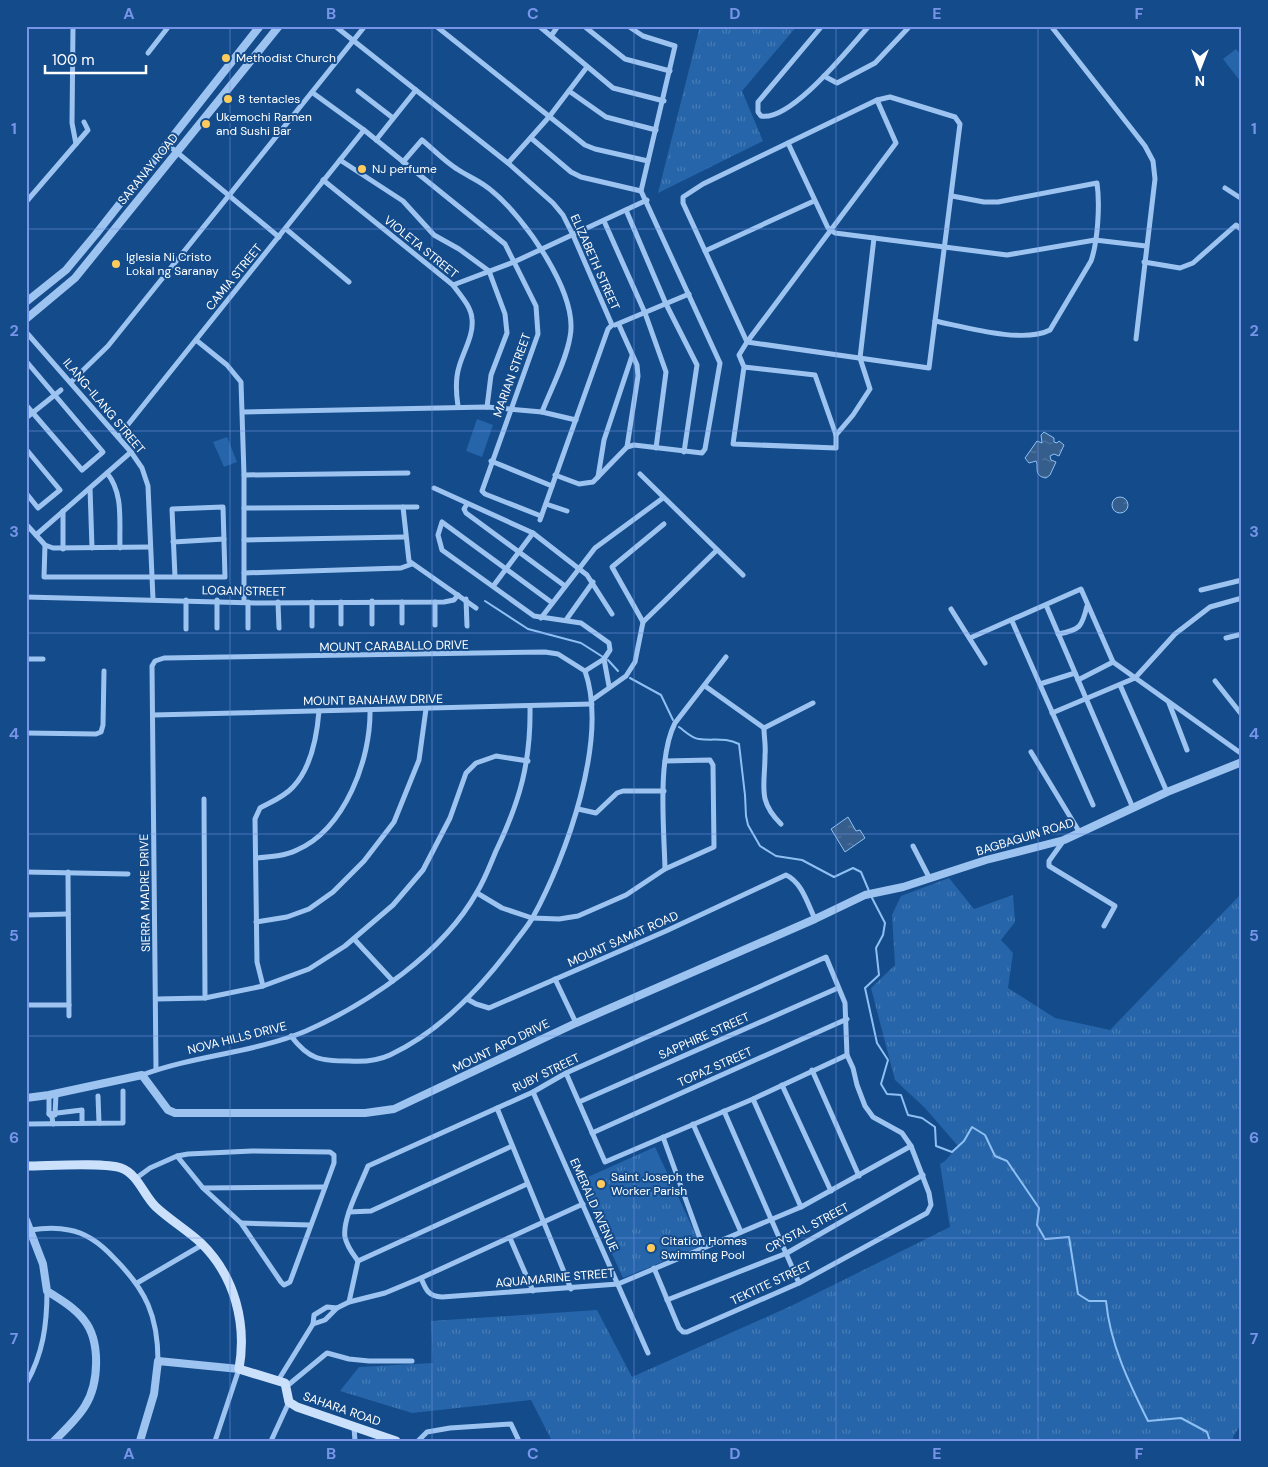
<svg xmlns="http://www.w3.org/2000/svg" width="1268" height="1467" font-family="'DM Sans',sans-serif">
<style>
.grass{fill:url(#grass-tufts)}
.garden{fill:#2665aa}
.water{fill:url(#water-ripples);stroke:#8fc0f3}
.lines{fill:none;stroke-linecap:round;stroke-linejoin:round}
.stream{stroke:#8fc0f3;stroke-width:2}
.minor{stroke:#9dc4f0;stroke-width:5}
.tertiary{stroke:#9dc4f0;stroke-width:8}
.secondary{stroke:#cbe1fb;stroke-width:9}
.grid{fill:none;stroke:#7795e8;stroke-width:1;stroke-opacity:0.55}
.poi-dot{fill:#ffcc5c;stroke:#144b8b;stroke-width:2}
.labels{text-anchor:middle;dominant-baseline:central;stroke-width:4;stroke-linejoin:round;paint-order:stroke}
.poi-label{font-size:12px;fill:#fff;stroke:#144b8b;text-anchor:start}
.street-label{font-size:12px;fill:#fff;stroke:#144b8b}
.neatline{fill:none;stroke:#7795e8;stroke-width:2}
.grid-label{font-size:16px;text-anchor:middle;font-weight:bold;fill:#7795e8}
</style>
<defs>
<pattern id="grass-tufts" width="24" height="20" patternUnits="userSpaceOnUse" patternTransform="scale(1.25)"><rect width="24" height="20" fill="#2665aa"/><path d="M3 7l-1-3M5 7V3M7 7l1-3M15 17l-1-3M17 17v-4M19 17l1-3" fill="none" stroke="#477cb7"/></pattern>
<pattern id="water-ripples" width="26" height="14" patternUnits="userSpaceOnUse" patternTransform="scale(1.25)"><rect width="26" height="14" fill="#355e8d"/><path d="M2 4q2-2 4 0t4 0M15 11q2-2 4 0t4 0" fill="none" stroke="#53769e"/></pattern>
</defs>
<rect width="100%" height="100%" fill="#144b8b"/>
<g class="grass">
<path d="M700,26H797L742,91L763,141L658,193Z"/>
<path d="M949,878L974,909L1013,895L1015,922L1001,940L1013,953L1008,988L1055,1018L1110,1030L1242,893V1422L1233,1437L1234,1441H552L531,1400L412,1413L340,1391L359,1367L433,1363L431,1321L597,1310L632,1377L791,1306L950,1227L940,1164L945,1161L958,1146L925,1108L895,1080L871,988L895,965L892,915L901,896Z"/>
<path d="M655,1147L701,1246L623,1278L579,1181Z"/>
</g>
<g class="garden">
<path d="M1236,49L1242,56L1241,82L1223,59Z"/>
<path d="M477,419L493,425L482,457L466,451Z"/>
<path d="M227,437L237,462L224,467L213,442Z"/>
<path d="M657,1153L672,1184L655,1192L640,1161Z"/>
<path d="M636,1164L650,1193L633,1201L619,1172Z"/>
</g>
<g class="water">
<path d="M1044,432L1054,438V442L1057,443L1059,441L1064,445L1059,456L1054,454L1050,456L1051,460L1056,462L1050,475L1046,478C1033,476 1039,467 1036,461L1029,463L1025,458L1037,441L1042,443L1041,435Z"/>
<circle cx="1120" cy="505" r="8"/>
<path d="M848,817L856,831L860,830L865,838L845,852L831,829Z"/>
</g>
<g class="lines">
<g class="stream">
<path d="M485,601L528,629L581,643L603,657"/>
<path d="M608,660L618,671"/>
<path d="M630,678L661,695L673,720"/>
<path d="M679,727C685,731 691,738 699,739C713,741 725,737 739,744L745,795L746,816L748,825L760,846L776,856L802,860L834,877L853,868L861,872L869,891"/>
<path d="M871,896L885,923L883,935L876,948L879,975L865,988L877,1043L888,1060L881,1084L887,1094L901,1095L908,1115L922,1118L935,1127L936,1146L952,1152L964,1141L972,1127L985,1135L995,1156L1007,1161L1039,1208L1037,1225L1045,1239L1069,1237L1078,1294L1089,1301H1106C1110,1344 1129,1383 1148,1421L1181,1418L1207,1432L1210,1441"/>
</g>
<g class="minor">
<path d="M73,26L72,123L76,144"/>
<path d="M335,26L508,163L553,203L563,215L573,235L612,325"/>
<path d="M436,26L585,145L595,149L648,161"/>
<path d="M539,26L613,88L664,101"/>
<path d="M584,26L625,59L670,71"/>
<path d="M822,26L758,102V112L761,116C791,122 849,48 869,26"/>
<path d="M1051,26L1145,146L1153,161L1155,179L1136,339"/>
<path d="M551,36L558,26"/>
<path d="M148,53L169,26"/>
<path d="M824,76L837,83L875,63L910,26"/>
<path d="M358,91L393,118"/>
<path d="M569,91L606,117L656,130"/>
<path d="M313,93L364,130L505,244L536,306L538,334L482,491L485,494L541,516"/>
<path d="M890,97L955,117L960,124L929,368L747,342L683,203V197L703,184L877,100Z"/>
<path d="M531,138L571,172L581,177L641,191"/>
<path d="M376,140L416,90"/>
<path d="M788,143L828,228L835,233L1007,255L1095,240L1146,246"/>
<path d="M167,144L279,237"/>
<path d="M340,160L403,201L434,235L459,249L489,271L505,314L507,333L491,375L487,407"/>
<path d="M403,162L422,140C433,149 444,161 457,169C469,177 481,181 492,191C524,217 579,294 570,337C566,361 551,389 542,412"/>
<path d="M508,163L549,117L587,67"/>
<path d="M323,180L453,285C460,295 471,306 472,319C474,335 463,352 459,367C455,380 456,393 458,406"/>
<path d="M1225,188L1242,199"/>
<path d="M26,202L88,130L84,122"/>
<path d="M626,210L666,304L697,365L684,452"/>
<path d="M604,221L645,313L666,372L656,448"/>
<path d="M286,229L349,282"/>
<path d="M705,251L814,201"/>
<path d="M1144,262L1180,268L1193,263L1236,225L1242,230"/>
<path d="M453,285L514,262L647,200"/>
<path d="M935,321C965,327 1023,344 1050,330L1091,261C1098,241 1100,204 1097,183L998,202H984L952,196"/>
<path d="M615,325L689,294"/>
<path d="M26,332L131,452L142,468L148,486L153,599"/>
<path d="M196,340L227,365L241,382L244,475V602"/>
<path d="M26,361L103,452L82,470L26,405"/>
<path d="M744,367L815,375L836,435V448L733,444L744,367L739,355L747,342L896,143L877,100"/>
<path d="M71,382L108,346L365,26"/>
<path d="M243,412L487,407L542,412L576,420"/>
<path d="M26,418L61,390"/>
<path d="M836,435L853,415L870,389L860,358L874,238"/>
<path d="M118,437L364,130"/>
<path d="M627,447L634,445L702,453L705,449L720,363L641,191L675,46L643,36L628,26"/>
<path d="M26,449L60,490L38,508L26,493"/>
<path d="M491,461L552,486"/>
<path d="M107,473C124,494 119,522 120,548"/>
<path d="M640,474L743,575"/>
<path d="M244,475L408,473"/>
<path d="M555,475L579,484L593,482L627,447L638,376L637,365L619,325"/>
<path d="M598,477L604,440L632,356"/>
<path d="M90,488L92,548"/>
<path d="M434,488L533,533L587,575L612,614"/>
<path d="M467,504L464,509L466,513L565,586"/>
<path d="M546,504L567,511"/>
<path d="M403,507L409,561L476,608"/>
<path d="M244,508L417,507"/>
<path d="M540,520L608,329L612,325"/>
<path d="M26,524L45,545L53,548L150,547"/>
<path d="M36,535L131,452"/>
<path d="M244,540L405,537"/>
<path d="M173,542L224,539"/>
<path d="M45,545L44,577H225L223,507L172,509L175,577"/>
<path d="M63,549V511"/>
<path d="M244,573L401,568L412,564"/>
<path d="M494,585L533,533"/>
<path d="M1201,590L1242,580"/>
<path d="M26,597L258,603L444,602L454,600L458,595"/>
<path d="M466,599L467,626"/>
<path d="M186,600V629"/>
<path d="M217,600V628"/>
<path d="M278,602L279,628"/>
<path d="M312,602V626"/>
<path d="M402,602V623"/>
<path d="M435,602V625"/>
<path d="M551,602L442,522L438,535L442,550L534,616L581,623L609,643L610,650L604,659L585,671"/>
<path d="M1046,605L1133,808"/>
<path d="M951,609L985,663"/>
<path d="M541,618L595,548L663,498"/>
<path d="M566,620L593,582"/>
<path d="M1012,621L1093,805"/>
<path d="M643,622L612,567L664,524"/>
<path d="M341,624V602"/>
<path d="M372,624V601"/>
<path d="M248,628V602"/>
<path d="M1058,634C1080,630 1082,627 1087,606"/>
<path d="M970,638L1081,589L1113,662L1242,754"/>
<path d="M1226,638L1242,634"/>
<path d="M26,659H43"/>
<path d="M604,659L609,686"/>
<path d="M1078,680L1113,662"/>
<path d="M1215,681L1242,715"/>
<path d="M1040,684L1075,673"/>
<path d="M1120,685L1167,792"/>
<path d="M705,686L764,728"/>
<path d="M592,700L626,676L635,662L643,622L717,550"/>
<path d="M1169,703L1187,750"/>
<path d="M1052,713L1135,678L1175,634L1210,607L1242,598"/>
<path d="M153,715L592,704"/>
<path d="M764,728C764,737 766,746 765,755C765,786 757,801 781,824"/>
<path d="M764,728L813,703"/>
<path d="M26,733L96,734L101,732L103,725L104,671"/>
<path d="M1031,752L1080,833"/>
<path d="M204,799L205,998"/>
<path d="M578,809L596,813L617,793L623,791H664"/>
<path d="M1064,840L1049,861V866L1115,906L1104,926"/>
<path d="M913,846L930,879"/>
<path d="M256,858C270,857 285,856 297,850C345,829 371,759 370,710"/>
<path d="M665,869C664,828 657,758 675,723L726,657"/>
<path d="M26,872L128,874"/>
<path d="M68,872L69,1016"/>
<path d="M477,893L502,908L532,918L559,919L578,916L626,895L665,869L714,847L713,765L710,760L665,761"/>
<path d="M26,915L68,914"/>
<path d="M256,922L287,917L309,909L333,892L364,861L394,822L419,760L426,709"/>
<path d="M354,939L393,981"/>
<path d="M555,979L576,1023"/>
<path d="M263,986L257,962L255,819L260,808C271,802 284,797 293,787C311,768 317,736 319,711"/>
<path d="M157,999L205,998L263,986L309,969L345,946L393,905L423,870L450,818L466,773L476,763L496,756L528,761"/>
<path d="M467,999L476,1004L489,1008L666,931L786,875C802,882 808,905 815,919"/>
<path d="M26,1005H69"/>
<path d="M156,1069L152,666L155,661L164,658L545,652L558,654L585,671C609,739 566,857 533,917C528,926 521,934 515,942C482,987 441,1031 390,1055C377,1061 363,1062 349,1061C321,1061 309,1060 291,1036"/>
<path d="M812,1070L859,1176"/>
<path d="M566,1073L605,1162L753,1099L847,1055"/>
<path d="M142,1075C195,1055 254,1053 306,1031C369,1003 443,953 477,892C485,879 490,865 496,851C520,801 531,762 530,706"/>
<path d="M782,1085L831,1191"/>
<path d="M533,1092L648,1353"/>
<path d="M49,1095V1114L52,1117L53,1124"/>
<path d="M98,1096L99,1123"/>
<path d="M753,1099L801,1207"/>
<path d="M579,1102L838,988"/>
<path d="M497,1108L571,1289"/>
<path d="M724,1111L799,1283"/>
<path d="M49,1114L82,1110V1123"/>
<path d="M55,1115L56,1094"/>
<path d="M27,1124L123,1123V1091"/>
<path d="M693,1124L741,1232"/>
<path d="M592,1133L847,1019"/>
<path d="M663,1137L703,1247"/>
<path d="M135,1179L150,1168L177,1156L188,1154L252,1151L330,1152L334,1155V1163L290,1282L284,1285L281,1282L241,1223L203,1188L177,1156"/>
<path d="M203,1188L325,1187"/>
<path d="M349,1212L371,1211L512,1146"/>
<path d="M241,1223L310,1225"/>
<path d="M30,1230C43,1228 56,1227 69,1230C87,1233 102,1245 114,1258C146,1290 158,1316 158,1361"/>
<path d="M510,1238L533,1291"/>
<path d="M358,1261C353,1254 347,1247 345,1237C342,1219 361,1184 368,1166L533,1092L566,1073L826,957L845,1003L847,1055L853,1068L857,1085L865,1106L873,1117L902,1133L911,1146L929,1193L931,1205L927,1213L799,1283L687,1332H683L679,1328L654,1268"/>
<path d="M421,1278C426,1290 428,1296 442,1297L618,1284L801,1207L911,1146"/>
<path d="M137,1283L202,1245"/>
<path d="M667,1300L787,1253L923,1175"/>
<path d="M349,1302L358,1261L527,1184"/>
<path d="M313,1324L325,1320L337,1308L349,1302L385,1293L421,1278L583,1204"/>
<path d="M279,1379L313,1324L314,1315L327,1307L337,1308"/>
<path d="M26,1384C43,1354 47,1325 47,1291"/>
<path d="M287,1386L327,1353L349,1359L369,1361H412"/>
<path d="M354,1427L355,1441"/>
<path d="M215,1441L239,1369"/>
<path d="M271,1441L289,1402"/>
<path d="M418,1441L427,1432L450,1428L511,1424L519,1441"/>
</g>
<g class="tertiary">
<path d="M26,302L66,270L96,234L260,26"/>
<path d="M26,319L75,278L279,26"/>
<path d="M26,1098L49,1095L142,1075L168,1110L175,1113H365L394,1109L576,1023L815,919L865,895L903,887L986,860L1064,840L1167,792L1242,762"/>
<path d="M26,1220L43,1264L47,1291C60,1299 75,1308 84,1320C101,1341 99,1384 85,1406C77,1419 65,1430 54,1441"/>
<path d="M140,1441L154,1394L158,1361L239,1369"/>
</g>
<path class="secondary" d="M26,1166C48,1166 104,1162 121,1168C138,1174 144,1196 156,1207C170,1220 187,1230 201,1243C235,1276 247,1324 239,1369L285,1383L289,1402L297,1407L396,1441"/>
</g>
<path class="grid" d="M230,26V1441M432,26V1441M634,26V1441M836,26V1441M1038,26V1441M26,229H1242M26,431H1242M26,633H1242M26,834H1242M26,1036H1242M26,1238H1242"/>
<g class="poi-dot">
<circle cx="226" cy="58" r="5"/>
<circle cx="228" cy="99" r="5"/>
<circle cx="206" cy="124" r="5"/>
<circle cx="362" cy="169" r="5"/>
<circle cx="116" cy="264" r="5"/>
<circle cx="601" cy="1184" r="5"/>
<circle cx="651" cy="1248" r="5"/>
</g>
<g class="labels">
<g class="poi-label">
<text x="236" y="58">Methodist Church</text>
<text x="238" y="99">8 tentacles</text>
<text x="216" y="117">Ukemochi Ramen<tspan x="216" dy="14">and Sushi Bar</tspan></text>
<text x="372" y="169">NJ perfume</text>
<text x="126" y="257">Iglesia Ni Cristo<tspan x="126" dy="14">Lokal ng Saranay</tspan></text>
<text x="611" y="1177">Saint Joseph the<tspan x="611" dy="14">Worker Parish</tspan></text>
<text x="661" y="1241">Citation Homes<tspan x="661" dy="14">Swimming Pool</tspan></text>
</g>
<g class="street-label">
<text transform="translate(148 169) rotate(-51)">SARANAY ROAD</text>
<text transform="translate(421 247) rotate(39)">VIOLETA STREET</text>
<text transform="translate(595 262) rotate(66)">ELIZABETH STREET</text>
<text transform="translate(234 277) rotate(-51)">CAMIA STREET</text>
<text transform="translate(512 375) rotate(-70)">MARIAN STREET</text>
<text transform="translate(104 406) rotate(50)">ILANG-ILANG STREET</text>
<text transform="translate(244 591) rotate(1)">LOGAN STREET</text>
<text transform="translate(394 646) rotate(-1)">MOUNT CARABALLO DRIVE</text>
<text transform="translate(373 700) rotate(-1)">MOUNT BANAHAW DRIVE</text>
<text transform="translate(1025 837) rotate(-17)">BAGBAGUIN ROAD</text>
<text transform="translate(145 893) rotate(-91)">SIERRA MADRE DRIVE</text>
<text transform="translate(623 939) rotate(-24)">MOUNT SAMAT ROAD</text>
<text transform="translate(704 1036) rotate(-24)">SAPPHIRE STREET</text>
<text transform="translate(237 1038) rotate(-14)">NOVA HILLS DRIVE</text>
<text transform="translate(501 1046) rotate(-26)">MOUNT APO DRIVE</text>
<text transform="translate(715 1067) rotate(-24)">TOPAZ STREET</text>
<text transform="translate(546 1073) rotate(-26)">RUBY STREET</text>
<text transform="translate(594 1205) rotate(66)">EMERALD AVENUE</text>
<text transform="translate(807 1228) rotate(-28)">CRYSTAL STREET</text>
<text transform="translate(555 1278) rotate(-5)">AQUAMARINE STREET</text>
<text transform="translate(771 1283) rotate(-25)">TEKTITE STREET</text>
<text transform="translate(342 1409) rotate(19)">SAHARA ROAD</text>
</g>
</g>
<rect width="1268" height="1467" fill="none" stroke="#144b8b" stroke-width="55"/>
<g transform="translate(1200 68) rotate(180)" stroke="#144b8b" stroke-width="4" paint-order="stroke">
<path d="M0-4L9 19L0 12L-9 19Z" fill="#ffffff"/>
<text y="-8" font-size="14" font-weight="bold" text-anchor="middle" fill="#ffffff">N</text>
</g>
<path d="M45 65v8h101v-8" fill="none" stroke="#ffffff" stroke-width="2.5"/>
<text x="52" y="65" font-size="15" fill="#ffffff" stroke="#144b8b" stroke-width="4" paint-order="stroke">100 m</text>
<rect x="28" y="28" width="1212" height="1412" class="neatline"/>
<g class="grid-label">
<text x="129" y="19">A</text>
<text x="331" y="19">B</text>
<text x="533" y="19">C</text>
<text x="735" y="19">D</text>
<text x="937" y="19">E</text>
<text x="1139" y="19">F</text>
<text x="14" y="134">1</text>
<text x="1254" y="134">1</text>
<text x="14" y="336">2</text>
<text x="1254" y="336">2</text>
<text x="14" y="537">3</text>
<text x="1254" y="537">3</text>
<text x="14" y="739">4</text>
<text x="1254" y="739">4</text>
<text x="14" y="941">5</text>
<text x="1254" y="941">5</text>
<text x="14" y="1143">6</text>
<text x="1254" y="1143">6</text>
<text x="14" y="1344">7</text>
<text x="1254" y="1344">7</text>
<text x="129" y="1459">A</text>
<text x="331" y="1459">B</text>
<text x="533" y="1459">C</text>
<text x="735" y="1459">D</text>
<text x="937" y="1459">E</text>
<text x="1139" y="1459">F</text>
</g>
</svg>
